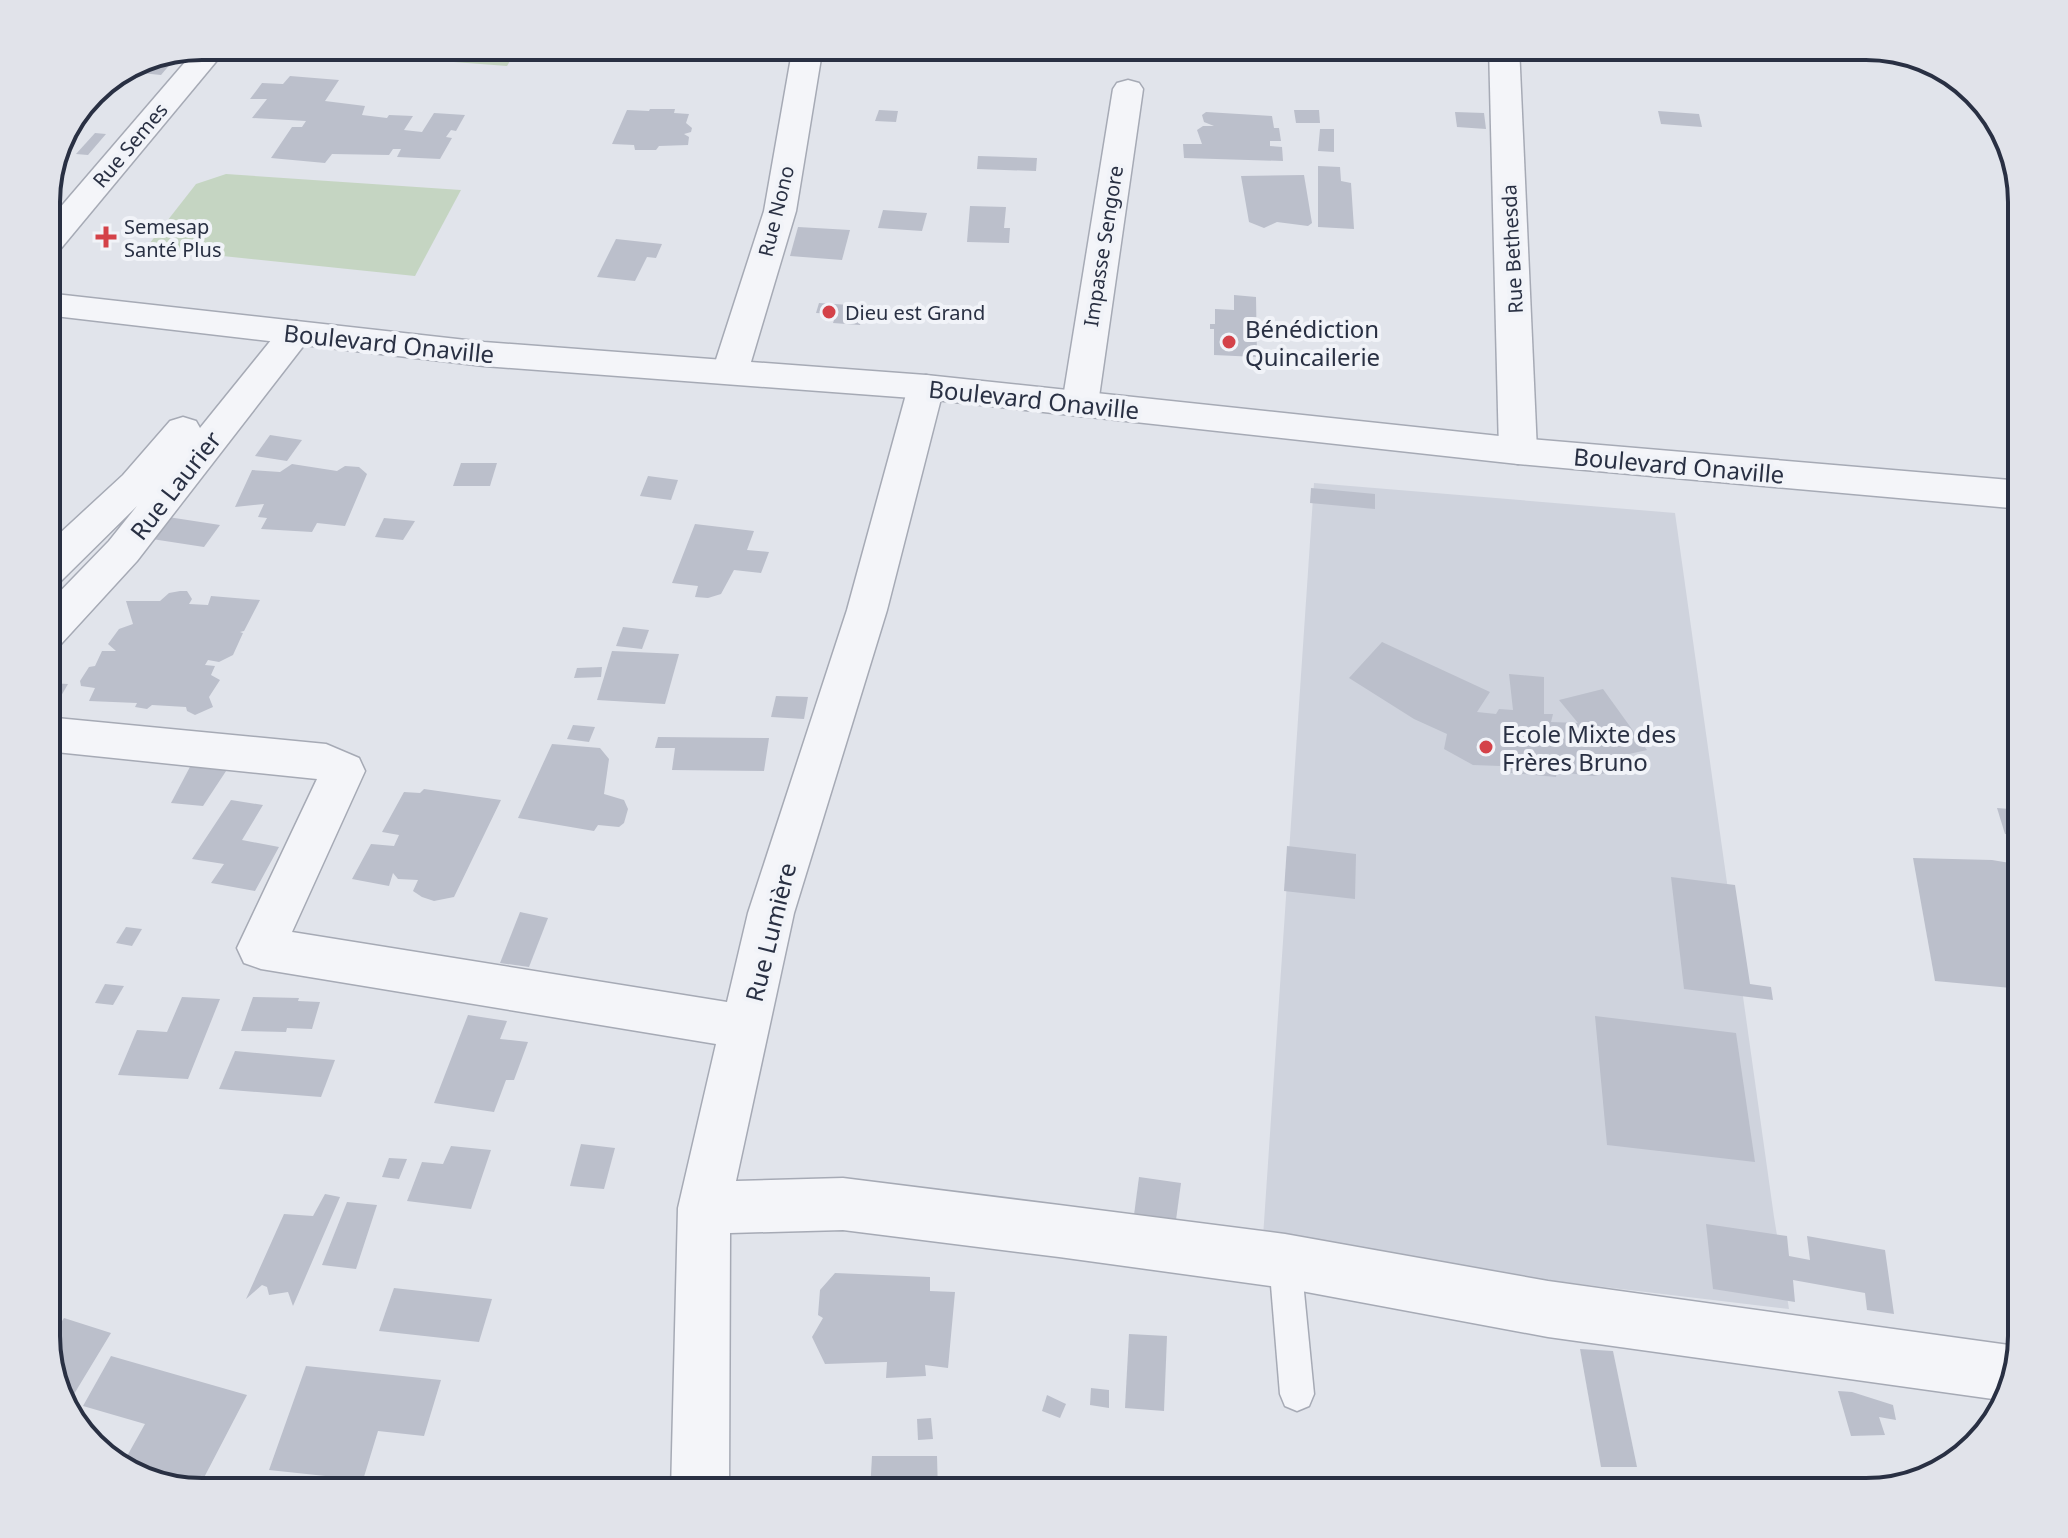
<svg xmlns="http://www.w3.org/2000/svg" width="2068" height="1538" font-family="'Noto Sans',sans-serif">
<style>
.built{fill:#cfd3dd}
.green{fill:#c5d5c2}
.building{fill:#bbbfcb}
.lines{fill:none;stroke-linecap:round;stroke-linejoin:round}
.service-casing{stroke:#a6aab5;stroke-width:3}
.minor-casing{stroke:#a6aab5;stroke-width:3}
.tertiary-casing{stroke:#a6aab5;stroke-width:3}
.service{fill:#f4f5f9;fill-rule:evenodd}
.minor{fill:#f4f5f9;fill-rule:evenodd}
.tertiary{fill:#f4f5f9;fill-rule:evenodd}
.poi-dot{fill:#d44249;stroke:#f1f3f8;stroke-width:3}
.labels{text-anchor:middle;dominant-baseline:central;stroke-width:8;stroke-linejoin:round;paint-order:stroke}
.far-street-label{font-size:20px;fill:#293043;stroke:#f1f3f8}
.far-poi-label{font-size:20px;fill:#293043;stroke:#f1f3f8;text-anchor:start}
.poi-label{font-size:24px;fill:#293043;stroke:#f1f3f8;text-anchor:start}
.street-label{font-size:24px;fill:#293043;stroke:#f1f3f8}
.rim{fill:none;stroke:#293043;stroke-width:4}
</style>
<rect width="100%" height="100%" fill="#e1e4eb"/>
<path class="built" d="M1314,483L1675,513L1774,1217L1789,1309L1537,1279L1263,1237Z"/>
<g class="green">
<path d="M297,46H519L507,66L294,50Z"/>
<path d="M226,174L461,190L415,276L146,248L196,184Z"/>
</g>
<g class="building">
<path d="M560,46H603L602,51H594L590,59H557Z"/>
<path d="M141,59L172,62L161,75L121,71Z"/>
<path d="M290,76L339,80L325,101L365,106L362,115L387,118L389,115L413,116L404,130L422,132L434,113L465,115L456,131L451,130L446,137L452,138L440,159L397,157L401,149H393L389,155L332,154L325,163L271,158L292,127H302L306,121L252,118L267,99H250L262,83L283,84Z"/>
<path d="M650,109H675L674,113L689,114L686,123L692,128L691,132L684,134L689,137L688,145L659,146L656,150H635L634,145L612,144L627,110L649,111Z"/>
<path d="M879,110L898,111L896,122L875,121Z"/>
<path d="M1294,110H1319L1320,123H1296Z"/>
<path d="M1658,111L1699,114L1702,127L1661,124Z"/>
<path d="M1206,112L1272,116L1274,128H1279L1281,141H1270V146L1282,147L1283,161L1184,158L1183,144H1202L1197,130L1203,126H1214L1204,122L1202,115Z"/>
<path d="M1455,112L1484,113L1486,129L1457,127Z"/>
<path d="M1320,129H1334V152L1318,151Z"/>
<path d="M95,133L106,134L88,155L76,154Z"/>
<path d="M978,156L1037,158L1036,171L977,169Z"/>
<path d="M1318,166L1340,167L1341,181L1351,183L1354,229L1318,227Z"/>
<path d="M1304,175L1312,223L1308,226L1277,222L1264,228L1249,222L1241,176Z"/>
<path d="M970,206L1006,207L1004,228H1010L1009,243L967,242Z"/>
<path d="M883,210L927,213L922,231L878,228Z"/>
<path d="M798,227L850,230L842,260L790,256Z"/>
<path d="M616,239L662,244L656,258L647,257L635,281L597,277Z"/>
<path d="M1234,295L1256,297L1257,357L1214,355V329H1210V324H1215V309L1234,310Z"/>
<path d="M819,303L865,306L860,325L833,323L836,314L816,313Z"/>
<path d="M270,435L302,440L287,461L255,456Z"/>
<path d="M461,463H497L490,486H453Z"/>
<path d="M292,464L337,471L345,466L359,467L367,474L345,526L317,523L312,532L261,529L267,518L258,517L264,504L235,507L252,470L280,472Z"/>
<path d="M648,476L678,480L671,500L640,496Z"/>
<path d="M1311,488L1375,494V509L1310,503Z"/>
<path d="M168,517L220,525L204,547L152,539Z"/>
<path d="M384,518L415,521L403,540L375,537Z"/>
<path d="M695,524L754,531L747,550L769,552L761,573L734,570L721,594L708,598L695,597L698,586L672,583Z"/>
<path d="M180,591H187L192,599L189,604L208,605L211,596L260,600L244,631L240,632L243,633L233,655L219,662L208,660L205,665L215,666L211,675L220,680L209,697L213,707L195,715L187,711L186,707L152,705L147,709L135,707L137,703L89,701L95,688L81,686L80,681L89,667L95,666L102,651H116L108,644L119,629L133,624L126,601H160L169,593Z"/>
<path d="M623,627L649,630L642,649L616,646Z"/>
<path d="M1382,642L1490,692L1477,712L1496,714L1499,709L1513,710L1509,674L1544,677V714H1553L1551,722L1578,723L1559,700L1603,689L1647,750L1611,758L1614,771L1594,776L1557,772L1556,777L1501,772L1500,766L1473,765L1444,749L1447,734L1414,719L1349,678Z"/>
<path d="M612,651L679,654L665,704L597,700Z"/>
<path d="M602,667L601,677L574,678L577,668Z"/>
<path d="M48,683L68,684L57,703H46Z"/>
<path d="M776,696L808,697L804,719L771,717Z"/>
<path d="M573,725L595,727L589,742L567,739Z"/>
<path d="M658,737L769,738L764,771L672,770L675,748H655Z"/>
<path d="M552,744L600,748L609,759L604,794L624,800L628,809L624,823L619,827L598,825L594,831L518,818Z"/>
<path d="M192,763L230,765L203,806L171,803Z"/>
<path d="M424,789L501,800L454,897L434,901L422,897L413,891L418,880L398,879L393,873L389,886L352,879L371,844L394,846L399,835L382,832L404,792L420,793Z"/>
<path d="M231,800L263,805L242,840L279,847L255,891L211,883L224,864L192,859Z"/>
<path d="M1997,808L2022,810V836L2005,834Z"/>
<path d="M1287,846L1356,854L1355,899L1284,891Z"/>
<path d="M1913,858L1992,860L2022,865V989L1935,981Z"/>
<path d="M1671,877L1735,885L1750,984L1771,987L1773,1000L1684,989Z"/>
<path d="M520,912L548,918L529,967L500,963Z"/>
<path d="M126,927L142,929L132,946L116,943Z"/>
<path d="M105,984L124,986L113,1005L95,1003Z"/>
<path d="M182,997L220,999L188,1079L118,1075L137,1030L167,1032Z"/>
<path d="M253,997L299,998L298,1001L320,1002L312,1029L287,1028L286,1032L241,1031Z"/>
<path d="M468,1015L507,1021L500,1039L528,1042L514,1080H506L494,1112L434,1103Z"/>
<path d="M1595,1016L1736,1033L1755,1162L1607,1145Z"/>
<path d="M235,1051L335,1060L321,1097L219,1089Z"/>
<path d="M581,1144L615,1148L604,1189L570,1186Z"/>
<path d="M451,1146L491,1150L471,1209L407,1201L422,1162L443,1164Z"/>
<path d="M389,1158L407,1159L399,1179L382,1177Z"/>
<path d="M1139,1177L1181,1183L1176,1220L1134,1215Z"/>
<path d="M325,1194L340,1197L293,1306L288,1292L269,1295L267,1287L262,1285L246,1299L284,1214L313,1216Z"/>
<path d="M347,1202L377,1205L356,1269L322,1265Z"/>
<path d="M1706,1224L1787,1236L1789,1256L1810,1260L1807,1236L1885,1250L1894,1314L1867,1310L1865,1293L1793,1280L1795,1302L1713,1289Z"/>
<path d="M835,1273L930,1277V1291L955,1292L948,1368L925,1365L926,1376L886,1378L887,1362L825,1364L812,1337L823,1318L818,1315L820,1290Z"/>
<path d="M394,1288L492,1299L479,1342L379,1331Z"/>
<path d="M64,1318L111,1333L65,1409L46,1346V1337L51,1338Z"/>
<path d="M1129,1334L1167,1336L1164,1411L1125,1408Z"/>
<path d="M1580,1349L1613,1351L1637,1467H1601Z"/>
<path d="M111,1356L247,1395L197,1491L122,1465L145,1424L83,1406Z"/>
<path d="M306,1366L441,1380L424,1436L378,1431L363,1480L269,1470Z"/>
<path d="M1091,1388L1109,1390V1408L1090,1405Z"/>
<path d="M1838,1391L1852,1392L1893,1405L1896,1420L1879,1417L1885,1435L1851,1436Z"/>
<path d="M1047,1395L1066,1404L1060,1418L1042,1411Z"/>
<path d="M931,1418L933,1439L918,1440L917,1419Z"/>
<path d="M872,1456H937L938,1492H870Z"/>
<path d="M1644,1483L1646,1492H1606L1605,1488Z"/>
</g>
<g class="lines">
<defs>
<path id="service" d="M1285,1245L1296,1250L1301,1261L1314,1394L1309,1406L1297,1411L1285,1406L1280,1394L1269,1261L1274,1250Z"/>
<g id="minor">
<path d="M229,46L58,252L46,255V224L198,47Z"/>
<path d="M793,46H823L796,211L748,372L743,380L730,384L717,380L712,372L764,211Z"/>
<path d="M1489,46H1519L1537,451L1531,460L1518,464L1505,460L1499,451Z"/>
<path d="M1128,80L1139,83L1143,89L1098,404L1093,413L1080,416L1067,413L1062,404L1113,89L1117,83Z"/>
<path d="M296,321L308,324L314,332L308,340L137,561L61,644L46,649V606L109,541L137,506L60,582L46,587V546L123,475L170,421L183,417L196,421L200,428L284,324Z"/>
<path d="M926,375L939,378L944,387L887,610L794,913L736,1181L843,1178L1059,1205L1285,1234L1548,1281L2009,1345L2018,1349L2000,1400L1548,1337L1285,1288L1059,1257L843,1230L730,1233L729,1492H671L678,1208L716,1044L261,969L244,963L237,948L317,779L46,751V717L326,744L359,758L365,771L292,932L727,1002L748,913L847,610L908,387L913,378Z"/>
</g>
<path id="tertiary" d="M46,293L484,342L926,375L1518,438L2022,481V509L1518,464L926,399L484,366L46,315Z"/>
</defs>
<use href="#service" class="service-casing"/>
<use href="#minor" class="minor-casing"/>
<use href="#tertiary" class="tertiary-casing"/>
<use href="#service" class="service"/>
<use href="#minor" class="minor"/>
<use href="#tertiary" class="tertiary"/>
</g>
<g class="poi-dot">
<path d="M102 225h8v8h8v8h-8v8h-8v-8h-8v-8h8z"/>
<circle cx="829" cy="312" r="8"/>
<circle cx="1229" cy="342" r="8"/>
<circle cx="1486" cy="747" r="8"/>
</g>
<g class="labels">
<g class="far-street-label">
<text transform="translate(130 145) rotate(-50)">Rue Semes</text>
<text transform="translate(776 211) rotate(-76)">Rue Nono</text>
<text transform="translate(1103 246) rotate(-81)">Impasse Sengore</text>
<text transform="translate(1512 249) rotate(-93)">Rue Bethesda</text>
</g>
<g class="far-poi-label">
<text x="124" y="226">Semesap<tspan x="124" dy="23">Santé Plus</tspan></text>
<text x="845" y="312">Dieu est Grand</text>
</g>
<g class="poi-label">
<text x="1245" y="328">Bénédiction<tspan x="1245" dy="28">Quincailerie</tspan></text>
<text x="1502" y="733">Ecole Mixte des<tspan x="1502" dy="28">Frères Bruno</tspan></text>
</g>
<g class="street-label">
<text transform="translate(389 343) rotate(6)">Boulevard Onaville</text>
<text transform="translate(1034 399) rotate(6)">Boulevard Onaville</text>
<text transform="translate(1679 465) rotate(5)">Boulevard Onaville</text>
<text transform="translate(175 485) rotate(-52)">Rue Laurier</text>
<text transform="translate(770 932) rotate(-76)">Rue Lumière</text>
</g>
</g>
<path d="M0 0H2068V1538H0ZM202 60H1866A142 142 0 0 1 2008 202V1336A142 142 0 0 1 1866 1478H202A142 142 0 0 1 60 1336V202A142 142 0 0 1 202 60Z" fill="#e1e3ea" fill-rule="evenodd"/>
<path class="rim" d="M202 60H1866A142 142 0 0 1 2008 202V1336A142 142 0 0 1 1866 1478H202A142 142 0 0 1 60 1336V202A142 142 0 0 1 202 60Z"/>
</svg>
